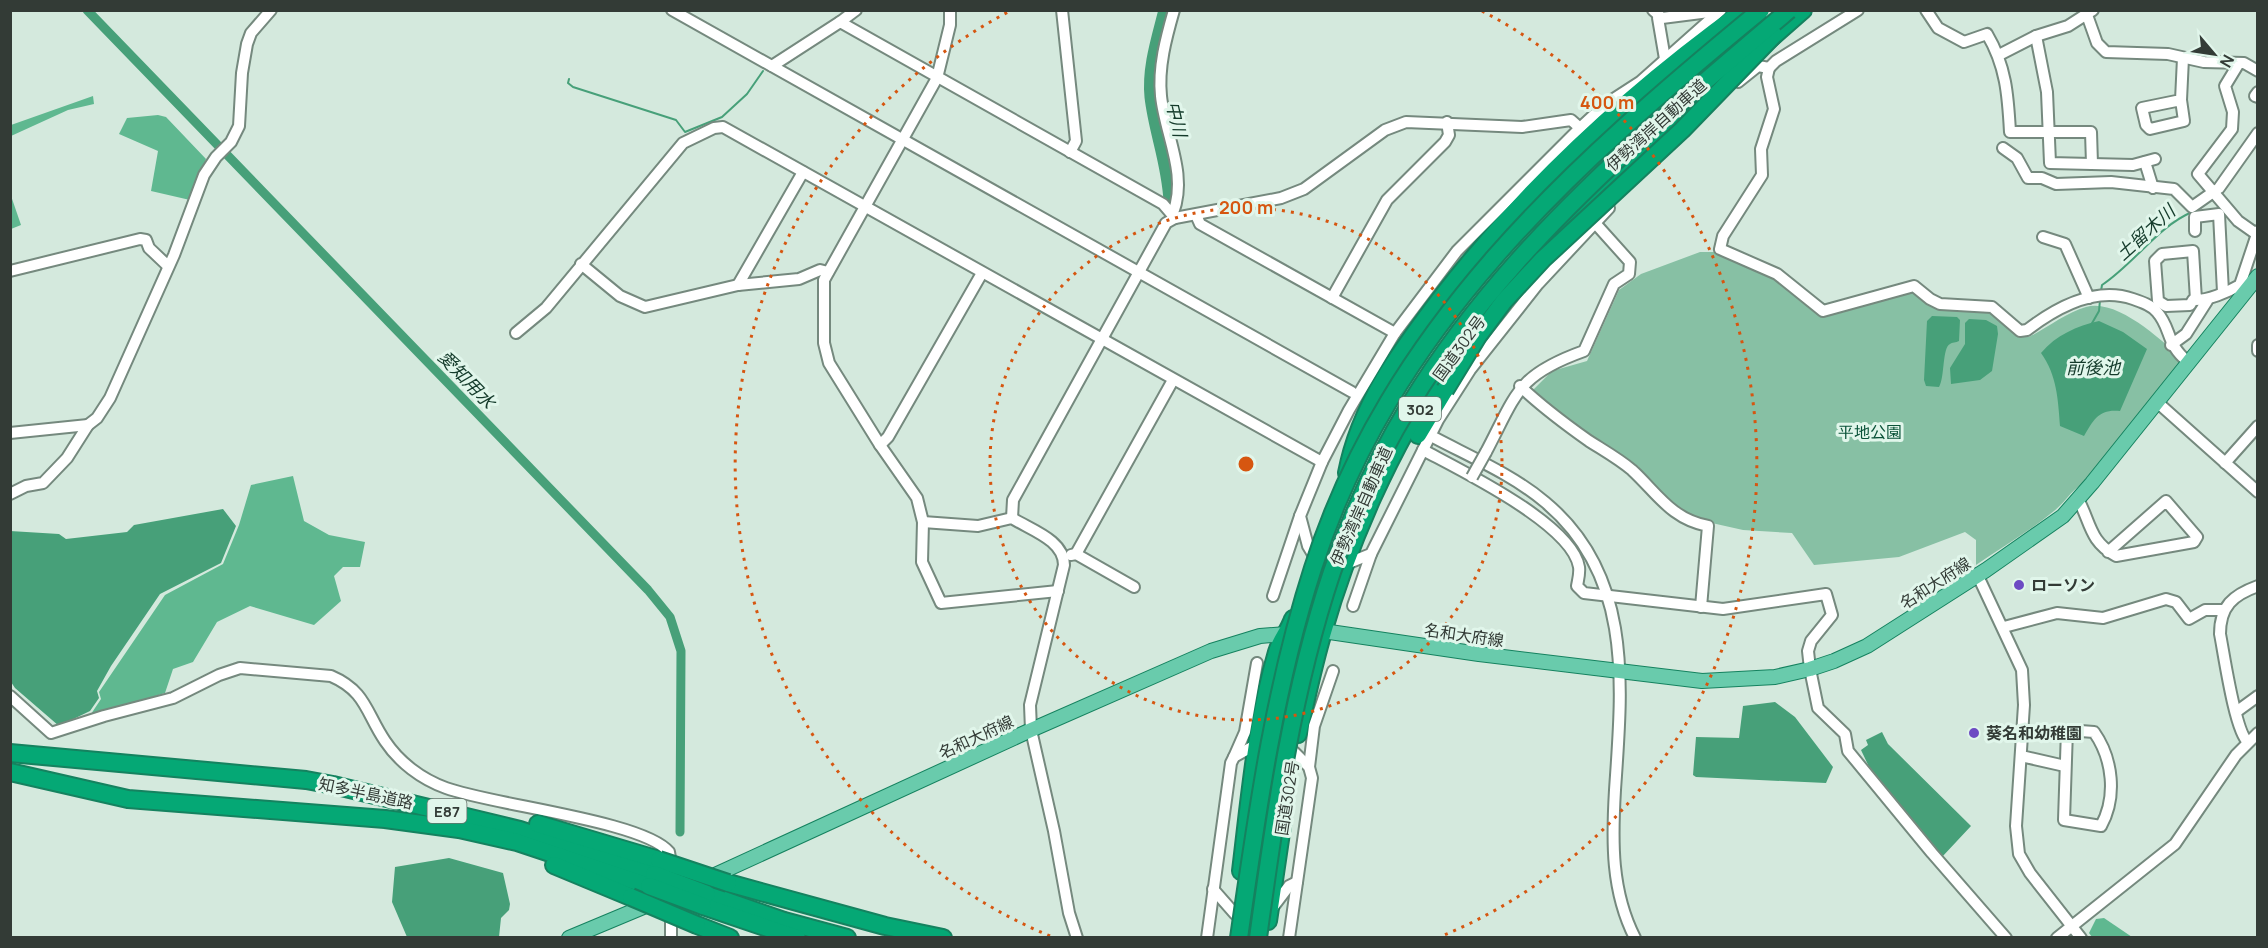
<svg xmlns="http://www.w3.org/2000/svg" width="2268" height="948" font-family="Manrope,'Noto Sans JP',sans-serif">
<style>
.green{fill:#87c0a4}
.forest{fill:#5fb890}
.water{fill:#47a079}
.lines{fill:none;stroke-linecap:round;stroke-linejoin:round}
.stream{stroke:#47a079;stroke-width:2}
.canal{stroke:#47a079;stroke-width:9}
.river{stroke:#47a079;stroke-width:15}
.minor-casing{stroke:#75897e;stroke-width:14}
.major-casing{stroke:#15825f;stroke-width:16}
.highway-casing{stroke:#15825f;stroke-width:20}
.minor{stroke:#fff;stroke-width:10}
.major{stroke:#69cbac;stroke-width:14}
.highway{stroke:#05a875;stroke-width:16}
.minor-bridge-casing{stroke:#75897e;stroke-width:14;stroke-linecap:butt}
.highway-bridge-casing{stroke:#15825f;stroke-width:20;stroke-linecap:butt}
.minor-bridge{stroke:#fff;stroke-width:10}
.highway-bridge{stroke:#05a875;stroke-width:16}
.ring{fill:none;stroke:#d65610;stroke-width:3;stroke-dasharray:3 6}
.poi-dot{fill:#6d4ac3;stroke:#e1f6eb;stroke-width:2}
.labels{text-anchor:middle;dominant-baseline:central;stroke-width:6;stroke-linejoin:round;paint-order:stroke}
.shield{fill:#e1f6eb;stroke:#67736c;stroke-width:1.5}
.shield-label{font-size:15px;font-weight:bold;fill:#333b36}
.street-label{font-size:16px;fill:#333b36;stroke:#e1f6eb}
.park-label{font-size:16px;fill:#095238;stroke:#e1f6eb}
.poi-label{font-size:16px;font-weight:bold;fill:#333b36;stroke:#e1f6eb;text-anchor:start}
.water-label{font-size:18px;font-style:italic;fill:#143b2b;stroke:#e1f6eb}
.centre{fill:#d65610;stroke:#e1f6eb;stroke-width:3}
.ring-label{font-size:18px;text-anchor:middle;font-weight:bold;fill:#d65610;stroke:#e1f6eb;stroke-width:6;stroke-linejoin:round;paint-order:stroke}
</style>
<rect width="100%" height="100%" fill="#d4e9dd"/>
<path class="green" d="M1700,252H1723L1761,265L1834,309L1896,290L1918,291L1941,301L1987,307L2029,337C2047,328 2067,312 2086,307C2118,298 2163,342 2185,361L2089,481C2073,486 2067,501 2054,511C2030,531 2002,547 1976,565V540L1965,532L1899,557L1814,565L1792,533L1743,530L1694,519L1654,488L1638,466L1589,437L1531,392L1552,371L1587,361L1619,290L1641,274Z"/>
<g class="forest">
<path d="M93,96L94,104L68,110L11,136V125Z"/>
<path d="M158,115L166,117L206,159L190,200L151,191L158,151L119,134L127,118Z"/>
<path d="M10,193L21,225L11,229H10Z"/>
<path d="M293,476L304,521L329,535L365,542L360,567H343L334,576L341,601L314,625L250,606L217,622L193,662L173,669L165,693L89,717L101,699L99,692L165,595L223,564L239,525L251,485Z"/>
<path d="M2104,918L2132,937H2092L2089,933L2096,919Z"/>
</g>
<g class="water">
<path d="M1932,316L1957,317L1960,320L1959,341C1956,343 1952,342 1950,344C1942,348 1945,377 1939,387L1926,386L1924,380L1927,321Z"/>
<path d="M1969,319L1986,320L1997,326L1998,334L1992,371L1980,380L1951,384L1950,368L1965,344V323Z"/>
<path d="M2099,321L2123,332L2147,349L2120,411C2099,409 2094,419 2084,436L2060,426C2058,400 2057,375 2041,353C2056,335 2077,326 2099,321Z"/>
<path d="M223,509L236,526L221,563L160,594L111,666L97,691L99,698L90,711L59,726L15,688L11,682L10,531L59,534L66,539L127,532L134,525Z"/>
<path d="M1775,702L1795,717L1833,767L1826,783L1696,777L1693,775L1696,737L1739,738L1743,706Z"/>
<path d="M1882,732L1888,744L1971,826L1942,857L1871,771L1861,750L1868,745L1866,740Z"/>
<path d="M449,858L503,873L510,904L509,910L501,918L499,937H407L392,902L395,867Z"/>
</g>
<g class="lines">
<g class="stream">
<path d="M787,63L825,38"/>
<path d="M569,79L568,83L573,87L676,120L685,132L722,117L747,94L763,71"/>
<path d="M2101,291L2102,285C2135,263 2157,227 2192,212"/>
<path d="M2091,325L2099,311L2100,300"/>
</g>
<path class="canal" d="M87,10L648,590L670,617L681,651L680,832"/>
<path class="river" d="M1166,10C1159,38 1149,68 1152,97C1156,132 1169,162 1171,201"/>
<defs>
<g id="minor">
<path d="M672,10L1352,392"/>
<path d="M950,10V25L937,78L824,280V343L829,363L880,445L917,498L923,522L922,562L941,603L1058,591"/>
<path d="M1062,10L1076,141L1070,152"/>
<path d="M1653,10L1662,18L1709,12"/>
<path d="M1926,10L1938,28L1964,42L1987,34C2006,66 2008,95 2010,132H2091L2092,164"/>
<path d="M2087,15L2097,43L2106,52L2168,54L2204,62L2244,63L2258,71"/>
<path d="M1658,18L1665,59"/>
<path d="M840,22L856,10"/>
<path d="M2036,36L2047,92L2050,163L2133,165L2155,159"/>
<path d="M1999,55L2036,36L2068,26L2093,10"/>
<path d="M2239,63L2225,86L2233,112L2232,129L2198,174L2238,221L2255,233"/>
<path d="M772,66L840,22L1163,204L1175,218"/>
<path d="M1769,68L1767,77L1774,109L1761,149L1762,175L1723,236L1720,249L1777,274L1823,311L1914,286L1930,299L1940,304L1992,307L2020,331L2027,330C2057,307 2096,286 2133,299C2142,302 2151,305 2157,312C2172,329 2165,343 2188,362"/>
<path d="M1738,82L1758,66L1769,68L1776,61L1858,10"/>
<path d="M2258,92L2255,96L2258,97"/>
<path d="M2181,100L2142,108L2146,125L2150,129L2184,121L2181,100L2183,58"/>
<path d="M2003,148L2017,158L2028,178H2042L2056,184L2111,182L2174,189L2192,207L2219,188L2258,133"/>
<path d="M2145,162L2153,188"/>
<path d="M1173,213C1188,174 1165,135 1161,96C1158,67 1166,38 1174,10"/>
<path d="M1196,215L1200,224L1395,333"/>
<path d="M2195,231V217L2219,214L2223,292"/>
<path d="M2043,237L2065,244L2089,298"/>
<path d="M581,264L620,296L645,307L738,285L799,279L820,270L828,272"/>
<path d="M10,271L140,239L146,240L149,248L168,266"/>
<path d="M738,285L803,172"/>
<path d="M1332,298L1387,200L1445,142L1449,135L1447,122"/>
<path d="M2196,300L2193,251L2162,254L2155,261L2158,301L2166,306L2190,305L2193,300C2207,301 2228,292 2240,285L2258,231"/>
<path d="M516,333L546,308L683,143L714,128L723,127L1322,462"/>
<path d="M2171,345L2186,334L2207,301"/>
<path d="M2258,345V351"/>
<path d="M1520,386C1542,407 1565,424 1589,441C1603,450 1619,459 1632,470C1657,493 1671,519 1708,526L1701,607"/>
<path d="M2157,402L2258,492"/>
<path d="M10,433L88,425"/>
<path d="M1435,438C1471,457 1513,475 1545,502C1634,576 1622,686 1615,790C1612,841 1611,891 1635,938"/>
<path d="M880,445L888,437L982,273"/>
<path d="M1423,450C1460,470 1572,524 1579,567C1580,573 1578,580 1577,586L1584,593L1723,609L1826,594L1832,615L1811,641L1808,651L1810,669L1818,708L1845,734L1848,751L1932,853L2006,938"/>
<path d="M1486,452C1517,393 1517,375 1584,351L1614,284L1629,274L1630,262L1595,223"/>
<path d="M2225,463L2258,426"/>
<path d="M10,494L26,486L43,483L67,458L88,425L97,418L110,398L174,255L204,175L216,157L231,142L239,126L242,73L247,44L251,33L271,10"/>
<path d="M2078,499C2091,523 2089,541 2116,556L2194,542L2197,537L2166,501L2108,552"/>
<path d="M1012,518L1013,500L1166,223L1175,218L1281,198L1304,189L1385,130L1406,122L1522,127L1571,120L1580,128"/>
<path d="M923,522L978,526L1012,518C1031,530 1064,540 1064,565L1030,705L1031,730L1054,831L1069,913L1077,938"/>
<path d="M1076,554L1173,380"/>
<path d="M1071,555L1076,554L1134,587"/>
<path d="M1314,556L1308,546L1300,516L1322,462L1349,410L1395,333L1457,251L1580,128L1606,104L1640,82L1721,10"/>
<path d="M1346,564L1371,554L1438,420L1470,370L1538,284L1609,208"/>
<path d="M1977,574L2022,670L2024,705L2016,826L2019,854L2030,873L2081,938"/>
<path d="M1273,596L1300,516"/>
<path d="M1353,606L1371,554"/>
<path d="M2004,627L2057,613L2103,618L2166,599L2176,602L2189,619L2205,610H2223"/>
<path d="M10,696L51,733L104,716L173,698L219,675L240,668L331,676C366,691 366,713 385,741C399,762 421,779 446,788C492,805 644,821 669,852L672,869"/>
<path d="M2236,712L2258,696"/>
<path d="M2067,730L2094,732C2113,759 2117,797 2101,826L2064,820Z"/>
<path d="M2248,742C2235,732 2224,654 2220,634C2220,606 2233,595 2258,586"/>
<path d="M2021,756L2065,766"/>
<path d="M1234,757L1245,732L1257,663"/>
<path d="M1309,767L1314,726L1333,671"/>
<path d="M1213,889L1235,914"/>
<path d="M1270,911L1289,886L1297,882"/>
<path d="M671,938V890"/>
<path d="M1207,938L1231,763L1234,757L1257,744"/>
<path d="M1289,938L1312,778L1309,767L1294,752"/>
<path d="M2057,938L2175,844L2236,755L2258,733"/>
</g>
<g id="major">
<path d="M704,880L1031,730L1211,651L1260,636L1323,631L1479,654L1702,681L1775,677L1810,669L1834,661L1867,646L1986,570L2063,516L2092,483L2258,276"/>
<path d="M569,938L679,892"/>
</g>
<g id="highway">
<path d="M1763,45L1803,10"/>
<path d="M1535,257L1623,167L1721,82"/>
<path d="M1418,435L1445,390"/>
<path d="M1347,473C1360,405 1400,352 1441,298C1527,187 1629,93 1744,10"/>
<path d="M1298,734C1306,700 1313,665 1323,632C1348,544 1391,446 1443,370"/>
<path d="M10,753L306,780L333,785L520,830L654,874"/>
<path d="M10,772L128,799L385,819L459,829L517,842L649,886"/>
<path d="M538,824L659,860"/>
<path d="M554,865L631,897"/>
<path d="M1241,871C1250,798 1256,723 1277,652C1280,641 1289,631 1293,619"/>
<path d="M728,883L885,926L943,938"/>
<path d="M707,894L784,921L847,938"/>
<path d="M703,906L797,938"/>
<path d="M1268,921L1283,819"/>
<path d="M697,925L730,938"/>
</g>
</defs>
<use href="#minor" class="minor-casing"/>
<use href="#major" class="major-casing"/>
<use href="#highway" class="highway-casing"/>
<use href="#minor" class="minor"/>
<use href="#major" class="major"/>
<use href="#highway" class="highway"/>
<defs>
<path id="minor-bridge" d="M1472,477L1486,452"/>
<g id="highway-bridge">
<path d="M1445,390L1478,336L1504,301L1543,259L1682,130L1774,35"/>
<path d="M659,860L728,883"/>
<path d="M654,874L707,894"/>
<path d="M649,886L703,906"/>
<path d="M631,897L697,925"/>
<path d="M1239,938C1257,813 1274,689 1313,568C1390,327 1571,166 1761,10"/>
<path d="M1258,938C1275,814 1292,691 1332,572C1415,324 1596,173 1789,10"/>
</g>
</defs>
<use href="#minor-bridge" class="minor-bridge-casing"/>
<use href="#highway-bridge" class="highway-bridge-casing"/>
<use href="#minor-bridge" class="minor-bridge"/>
<use href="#highway-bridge" class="highway-bridge"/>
</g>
<g class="ring">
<circle cx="1246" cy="464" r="256"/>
<path d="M1050 936A511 511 0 0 1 1010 11M1482 11A511 511 0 0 1 1442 936"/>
</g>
<g class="poi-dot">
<circle cx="2019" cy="585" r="6"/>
<circle cx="1974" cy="733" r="6"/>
</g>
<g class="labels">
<g class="shield">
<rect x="1399" y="397" width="42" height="24" rx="4.5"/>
<rect x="427.5" y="799" width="39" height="24" rx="4.5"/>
</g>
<g class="shield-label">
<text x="1420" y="409">302</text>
<text x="447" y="811">E87</text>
</g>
<g class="street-label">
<text transform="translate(1656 125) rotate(-42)">伊勢湾岸自動車道</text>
<text transform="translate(1459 348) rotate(-54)">国道302号</text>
<text transform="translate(1361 506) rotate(-66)">伊勢湾岸自動車道</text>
<text transform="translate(1935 583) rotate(-33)">名和大府線</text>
<text transform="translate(1464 635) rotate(8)">名和大府線</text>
<text transform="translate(976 737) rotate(-25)">名和大府線</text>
<text transform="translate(366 793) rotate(12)">知多半島道路</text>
<text transform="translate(1287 798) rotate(-81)">国道302号</text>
</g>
<g class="park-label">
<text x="1870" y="432">平地公園</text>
</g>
<g class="poi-label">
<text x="2031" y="585">ローソン</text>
<text x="1986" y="733">葵名和幼稚園</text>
</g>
<g class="water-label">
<text transform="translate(1177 119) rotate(77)">中川</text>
<text transform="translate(2145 232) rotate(-42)">土留木川</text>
<text x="2093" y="367">前後池</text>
<text transform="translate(467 379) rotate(46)">愛知用水</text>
</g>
</g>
<circle cx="1246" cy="464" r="9" class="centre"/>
<g class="ring-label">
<text x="1607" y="109">400 m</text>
<text x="1246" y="214">200 m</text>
</g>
<rect width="2268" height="948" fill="none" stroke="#333b36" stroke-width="24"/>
<g transform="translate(2214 54) rotate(119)" stroke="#e1f6eb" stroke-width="4.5" paint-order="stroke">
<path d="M0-4.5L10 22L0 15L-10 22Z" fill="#333b36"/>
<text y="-9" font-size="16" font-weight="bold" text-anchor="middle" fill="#333b36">N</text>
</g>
</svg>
